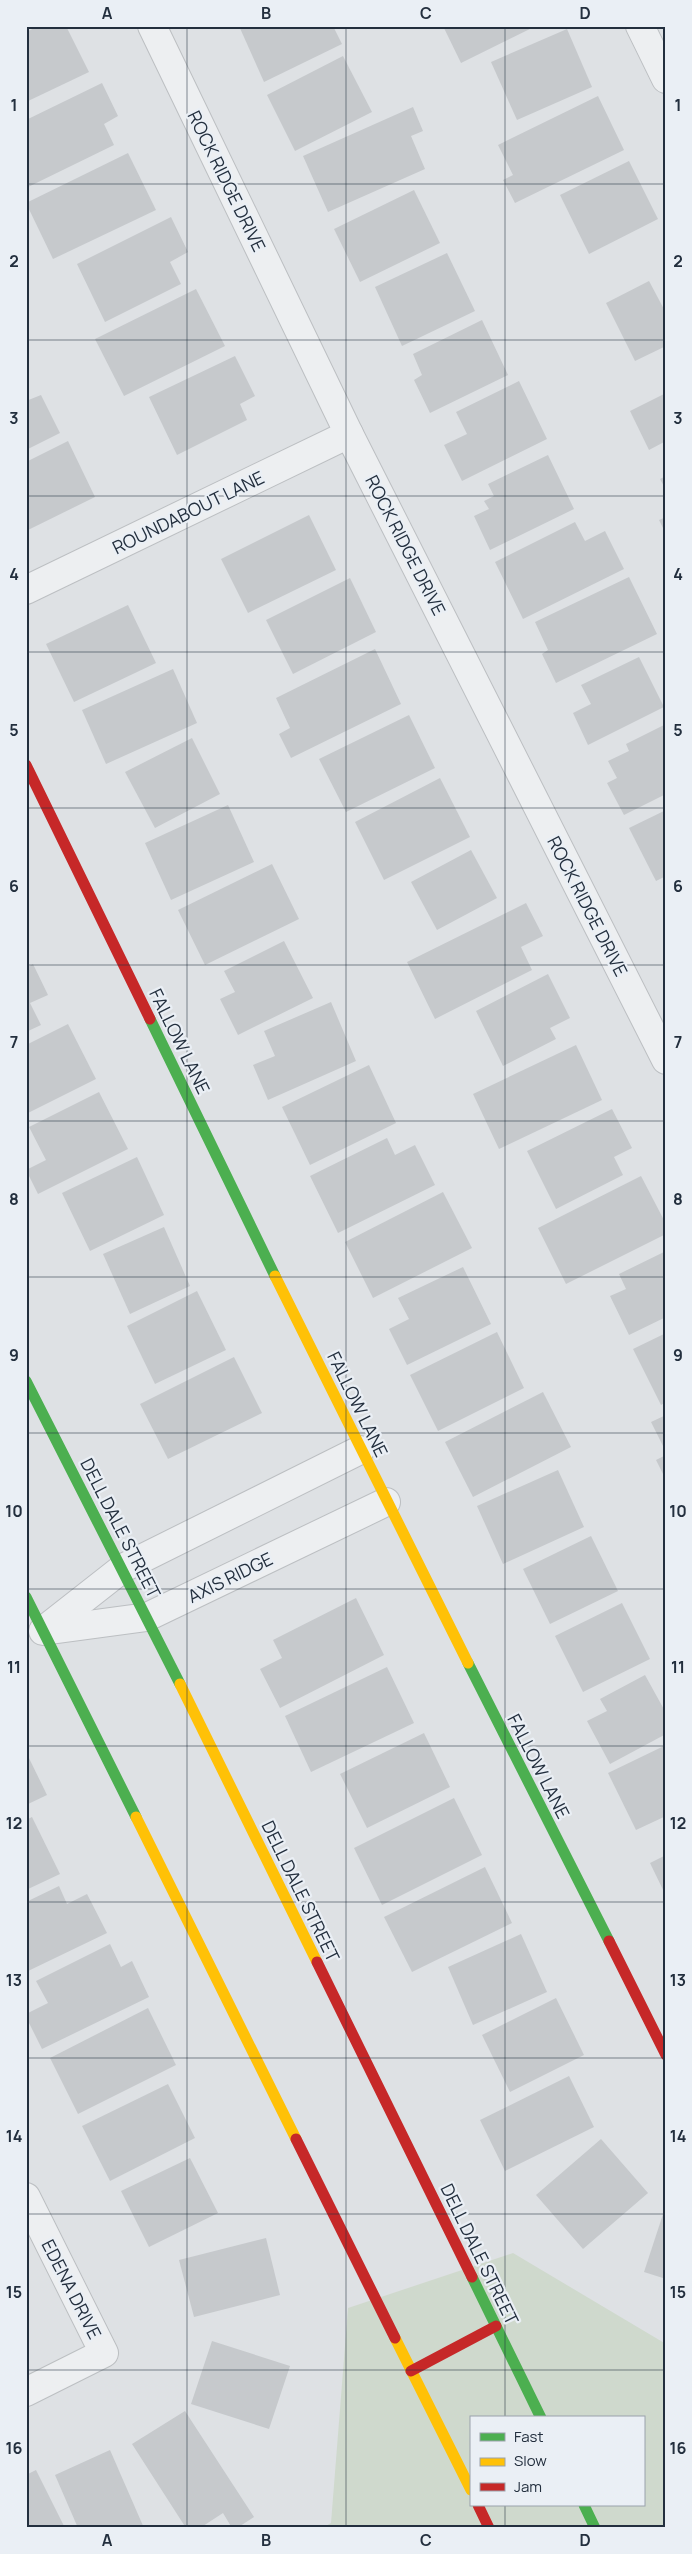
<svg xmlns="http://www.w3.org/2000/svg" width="692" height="2554" font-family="Manrope,sans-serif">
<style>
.green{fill:#cfd9cd;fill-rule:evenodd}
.building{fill:#c6c9cc}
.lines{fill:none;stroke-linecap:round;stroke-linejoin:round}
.street-casing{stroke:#bcbfc2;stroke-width:30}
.street{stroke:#edeff1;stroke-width:28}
.fast{stroke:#4caf50;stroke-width:11}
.slow{stroke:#ffc107;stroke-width:11}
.jam{stroke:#c62828;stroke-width:11}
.grid{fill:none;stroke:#232f3e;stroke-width:1;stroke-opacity:0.55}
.labels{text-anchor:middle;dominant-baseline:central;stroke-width:4.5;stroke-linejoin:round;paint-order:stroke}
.street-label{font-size:18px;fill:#232f3e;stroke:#eaeff5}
.neatline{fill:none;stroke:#232f3e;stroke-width:2}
.grid-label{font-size:16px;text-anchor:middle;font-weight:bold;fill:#232f3e}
</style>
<rect width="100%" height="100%" fill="#dee1e4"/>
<path class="green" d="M513,2253L666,2344V2528H322L331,2523L348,2308ZM471,2418H643V2505H471Z"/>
<g class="building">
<path d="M39,26H66L89,72L26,102V32Z"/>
<path d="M239,26H333L342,44L264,82Z"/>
<path d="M443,26H536L461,63Z"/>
<path d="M567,29L592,87L517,120L491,62Z"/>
<path d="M343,56L372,112L295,151L267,95Z"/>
<path d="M102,83L118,116L104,124L114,145L26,188V120Z"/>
<path d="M598,96L624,150L515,203L503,180L513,175L498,145Z"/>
<path d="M413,107L423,131L411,136L425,169L328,212L303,156Z"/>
<path d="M128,153L156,210L53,259L26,203Z"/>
<path d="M629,161L658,219L589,254L560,195Z"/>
<path d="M414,190L440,243L360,282L334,229Z"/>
<path d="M171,217L188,252L170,262L181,284L105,322L77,264Z"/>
<path d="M447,253L475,311L402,346L375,287Z"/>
<path d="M649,281L666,313V346L635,361L606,303Z"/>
<path d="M196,289L225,346L124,396L95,339Z"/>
<path d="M482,320L508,375L430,413L414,380L422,375L413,354Z"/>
<path d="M235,356L255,396L240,404L247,420L177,455L149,397Z"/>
<path d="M519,381L547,439L462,481L444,445L467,434L456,412Z"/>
<path d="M666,393V441L649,450L630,411Z"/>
<path d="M41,395L60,433L26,450V401Z"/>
<path d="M68,441L95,497L26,531V462Z"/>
<path d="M548,455L574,509L490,550L474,516L489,509L484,501L494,496L488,484Z"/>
<path d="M666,476V490L660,479Z"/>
<path d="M309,515L336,570L248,613L221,559Z"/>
<path d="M666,517V534L659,520Z"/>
<path d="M575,522L585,541L605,531L624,569L523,619L495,562Z"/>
<path d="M629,577L657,634L556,683L542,654L548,650L535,622Z"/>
<path d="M350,578L376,632L293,674L266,620Z"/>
<path d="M128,605L156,663L74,702L46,644Z"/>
<path d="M375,649L401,704L291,758L279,734L290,728L276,698Z"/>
<path d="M639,657L664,707L588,745L573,713L591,704L581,685Z"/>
<path d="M173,669L197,723L106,764L82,710Z"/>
<path d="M409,715L435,768L346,812L319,759Z"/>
<path d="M666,724V794L624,815L607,783L617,778L608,761L629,751L626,744Z"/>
<path d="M192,738L220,794L155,828L125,772Z"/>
<path d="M440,778L470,837L384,880L355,822Z"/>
<path d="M228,805L254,862L171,900L145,843Z"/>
<path d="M666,810V876L656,881L629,828Z"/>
<path d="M471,850L497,898L437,930L411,882Z"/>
<path d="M272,864L299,919L205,965L178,910Z"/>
<path d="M526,903L543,936L521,947L532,970L435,1019L407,962Z"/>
<path d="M284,941L313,998L238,1035L220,999L235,992L224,971Z"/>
<path d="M33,964L48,995L30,1003L41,1025L26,1032V968Z"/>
<path d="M548,974L570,1018L550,1028L556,1039L503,1066L476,1011Z"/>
<path d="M331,1002L356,1061L268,1100L253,1065L275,1056L264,1031Z"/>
<path d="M68,1024L96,1079L26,1114V1045Z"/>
<path d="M576,1045L602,1100L499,1149L473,1094Z"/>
<path d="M369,1065L396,1123L310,1165L282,1107Z"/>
<path d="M99,1092L128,1149L38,1194L26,1170L46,1160L29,1127Z"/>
<path d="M612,1109L632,1148L614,1157L623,1175L556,1209L527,1151Z"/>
<path d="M387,1138L395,1155L415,1145L435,1185L338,1233L310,1176Z"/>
<path d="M137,1157L164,1215L90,1251L62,1193Z"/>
<path d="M641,1176L666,1224V1234L566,1284L538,1228Z"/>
<path d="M443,1192L472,1248L373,1298L345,1242Z"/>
<path d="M164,1227L190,1286L130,1314L103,1254Z"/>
<path d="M666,1251V1317L629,1335L610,1296L626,1289L619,1274Z"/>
<path d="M463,1267L491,1324L407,1365L389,1329L409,1319L398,1298Z"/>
<path d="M197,1291L226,1350L155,1384L127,1326Z"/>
<path d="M497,1332L524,1388L438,1431L410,1375Z"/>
<path d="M666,1333V1402L661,1405L633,1349Z"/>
<path d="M234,1357L262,1413L168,1459L140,1404Z"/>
<path d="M543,1392L571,1447L473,1497L445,1442Z"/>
<path d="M666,1415V1452L651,1422Z"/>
<path d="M666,1455V1480L656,1460Z"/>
<path d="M558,1470L584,1527L503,1564L477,1506Z"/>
<path d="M591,1536L618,1591L550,1624L523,1569Z"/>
<path d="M356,1598L384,1655L280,1708L260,1669L282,1658L273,1640Z"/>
<path d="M622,1603L650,1659L583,1692L555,1636Z"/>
<path d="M387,1667L414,1723L311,1772L285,1716Z"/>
<path d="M645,1675L666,1713V1734L610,1764L587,1721L607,1711L600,1699Z"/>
<path d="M424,1733L450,1787L367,1828L340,1774Z"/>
<path d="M666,1745V1816L636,1830L608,1773Z"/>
<path d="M26,1752L47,1795L26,1805Z"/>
<path d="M454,1798L482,1855L382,1905L354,1848Z"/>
<path d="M32,1817L60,1874L26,1890V1820Z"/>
<path d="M666,1855V1896L650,1863Z"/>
<path d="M485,1867L512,1923L412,1972L384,1917Z"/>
<path d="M59,1886L67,1904L87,1894L107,1933L26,1972V1902Z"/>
<path d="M521,1934L547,1992L473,2025L448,1967Z"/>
<path d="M110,1944L121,1967L132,1961L149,1997L42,2049L26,2017V2014L48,2003L36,1981Z"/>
<path d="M556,1998L584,2055L510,2092L482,2035Z"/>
<path d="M148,2008L176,2065L78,2114L50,2058Z"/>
<path d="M569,2076L594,2127L505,2171L480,2120Z"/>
<path d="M168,2084L195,2138L110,2181L82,2126Z"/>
<path d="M601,2139L648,2193L583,2249L536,2195Z"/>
<path d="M190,2158L218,2213L149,2247L121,2191Z"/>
<path d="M666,2205V2279L644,2272Z"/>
<path d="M266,2238L280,2295L194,2317L179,2260Z"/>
<path d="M212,2341L290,2366L269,2429L191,2404Z"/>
<path d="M185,2411L254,2517L237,2528H232L223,2513L200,2528H186L132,2444Z"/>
<path d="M110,2450L144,2528H78L55,2475Z"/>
<path d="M36,2470L65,2528H26V2475Z"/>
</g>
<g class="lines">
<defs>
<g id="street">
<path d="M152,26L349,434L666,1060"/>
<path d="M640,26L666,79"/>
<path d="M26,590L349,434"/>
<path d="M44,1630L123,1568L360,1450"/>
<path d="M43,1631L147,1617L386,1502"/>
<path d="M26,2197L104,2353L26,2392"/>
</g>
</defs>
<use href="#street" class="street-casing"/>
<use href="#street" class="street"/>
<g class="fast">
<path d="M150,1019L275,1276"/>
<path d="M26,1381L180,1684"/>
<path d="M26,1597L136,1817"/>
<path d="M468,1663L609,1941"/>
<path d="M472,2277L541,2418"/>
<path d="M584,2505L595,2528"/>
</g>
<g class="slow">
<path d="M275,1276L468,1663"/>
<path d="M180,1684L317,1962"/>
<path d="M136,1817L296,2139"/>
<path d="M395,2338L471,2490"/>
</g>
<g class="jam">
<path d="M26,765L150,1019"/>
<path d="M609,1941L666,2055"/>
<path d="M317,1962L472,2277"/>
<path d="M296,2139L395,2338"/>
<path d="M411,2371L496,2326"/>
<path d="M478,2505L489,2528"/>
</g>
</g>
<path class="grid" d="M187,26V2528M346,26V2528M505,26V2418M26,184H666M26,340H666M26,496H666M26,652H666M26,808H666M26,965H666M26,1121H666M26,1277H666M26,1433H666M26,1589H666M26,1746H666M26,1902H666M26,2058H666M26,2214H666M26,2370H666M505,2505V2528"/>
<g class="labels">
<g class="street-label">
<text transform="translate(227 181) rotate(64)">ROCK RIDGE DRIVE</text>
<text transform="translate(188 512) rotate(-26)">ROUNDABOUT LANE</text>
<text transform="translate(406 545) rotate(63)">ROCK RIDGE DRIVE</text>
<text transform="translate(588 906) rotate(63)">ROCK RIDGE DRIVE</text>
<text transform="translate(180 1041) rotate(64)">FALLOW LANE</text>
<text transform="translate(358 1404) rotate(64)">FALLOW LANE</text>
<text transform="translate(121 1528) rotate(63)">DELL DALE STREET</text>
<text transform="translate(230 1577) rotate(-26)">AXIS RIDGE</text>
<text transform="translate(539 1766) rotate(63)">FALLOW LANE</text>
<text transform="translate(301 1891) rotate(64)">DELL DALE STREET</text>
<text transform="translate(480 2254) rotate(64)">DELL DALE STREET</text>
<text transform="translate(72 2289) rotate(63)">EDENA DRIVE</text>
</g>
</g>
<rect width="692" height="2554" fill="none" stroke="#eaeff5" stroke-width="55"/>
<rect x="470" y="2416" width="175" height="90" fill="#eaeff5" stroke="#9aa2ac"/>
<rect x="480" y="2433" width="25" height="8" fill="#4caf50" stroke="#9aa2ac"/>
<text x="514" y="2442" font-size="15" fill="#232f3e">Fast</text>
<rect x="480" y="2458" width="25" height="8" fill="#ffc107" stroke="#9aa2ac"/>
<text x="514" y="2466" font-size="15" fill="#232f3e">Slow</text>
<rect x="480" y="2483" width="25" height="8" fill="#c62828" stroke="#9aa2ac"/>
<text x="514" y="2492" font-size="15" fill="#232f3e">Jam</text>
<rect x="28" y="28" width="636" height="2498" class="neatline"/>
<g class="grid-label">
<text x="107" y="19">A</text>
<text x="266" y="19">B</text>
<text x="426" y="19">C</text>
<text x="585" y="19">D</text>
<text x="14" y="111">1</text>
<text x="678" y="111">1</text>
<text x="14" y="267">2</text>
<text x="678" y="267">2</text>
<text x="14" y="424">3</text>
<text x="678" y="424">3</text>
<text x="14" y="580">4</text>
<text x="678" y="580">4</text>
<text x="14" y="736">5</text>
<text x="678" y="736">5</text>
<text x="14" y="892">6</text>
<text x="678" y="892">6</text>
<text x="14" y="1048">7</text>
<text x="678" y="1048">7</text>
<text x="14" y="1205">8</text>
<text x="678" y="1205">8</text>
<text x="14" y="1361">9</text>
<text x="678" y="1361">9</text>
<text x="14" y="1517">10</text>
<text x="678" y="1517">10</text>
<text x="14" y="1673">11</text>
<text x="678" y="1673">11</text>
<text x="14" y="1829">12</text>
<text x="678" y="1829">12</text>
<text x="14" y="1986">13</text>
<text x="678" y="1986">13</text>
<text x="14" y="2142">14</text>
<text x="678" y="2142">14</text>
<text x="14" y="2298">15</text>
<text x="678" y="2298">15</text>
<text x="14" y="2454">16</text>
<text x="678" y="2454">16</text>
<text x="107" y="2546">A</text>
<text x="266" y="2546">B</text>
<text x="426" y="2546">C</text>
<text x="585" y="2546">D</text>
</g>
</svg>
